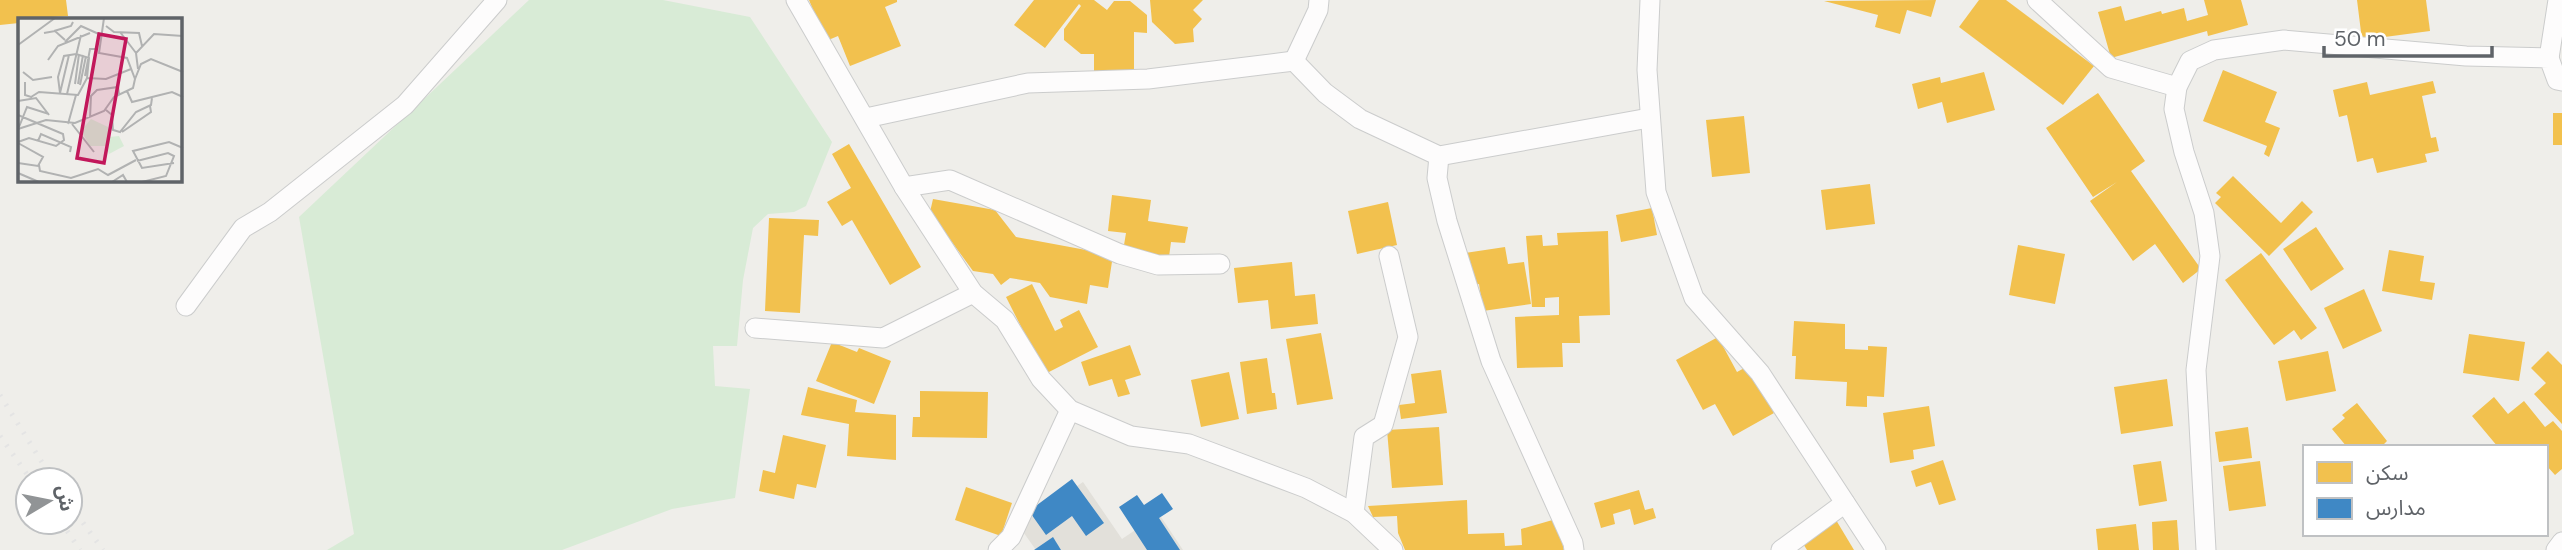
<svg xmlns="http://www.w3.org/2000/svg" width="2562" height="550" font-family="'DM Sans','Noto Sans Arabic',sans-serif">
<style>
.education{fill:#e2e0da}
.green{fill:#d8ebd6}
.homes{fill:#f2c14e}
.schools{fill:#3f88c5}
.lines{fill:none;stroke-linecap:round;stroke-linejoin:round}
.minor-casing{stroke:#cbcccc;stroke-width:21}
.minor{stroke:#fdfcfc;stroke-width:19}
.rail{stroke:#e4e4e4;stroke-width:5;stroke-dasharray:2 9;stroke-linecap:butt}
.inset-road{fill:none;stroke:#b1b2b2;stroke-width:2}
.view{fill:#c2185b;fill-opacity:0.15;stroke:#c2185b;stroke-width:3.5}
.inset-edge{fill:none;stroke:#5f6368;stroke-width:3.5}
</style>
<rect width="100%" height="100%" fill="#efeeea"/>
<path class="education" d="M1083,482L1122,539L1159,514L1183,550H1036L1019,526Z"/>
<path class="green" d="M529,0H663L750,17L832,142L806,206L794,212L768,214L753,228L743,280L737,346H713L715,386L750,389L735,498L672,509L562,550H327L354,534L299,217Z"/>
<g class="homes">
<path d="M0,0H66L68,16L19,19V23L0,25Z"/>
<path d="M809,0H897V2L885,7L901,46L850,66L838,36L826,41Z"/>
<path d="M1034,0H1094L1107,10L1114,1H1130L1147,15V33L1134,32V74L1094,73V54H1081L1064,40V29L1081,6L1079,4L1045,48L1014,25Z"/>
<path d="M1150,0H1203L1193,10L1202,19L1193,29L1194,42L1175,44L1152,22Z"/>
<path d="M1936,0L1931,17L1907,10L1900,34L1875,27L1878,15L1824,1Z"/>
<path d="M1979,0H2006L2094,66L2063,105L1959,27Z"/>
<path d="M2204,0H2241L2248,25L2208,36L2207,31L2111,58L2098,12L2121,6L2125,21L2161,11L2162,14L2184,8L2187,21L2208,15Z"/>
<path d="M2357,0H2426L2430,31L2362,40Z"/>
<path d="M2223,70L2277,92L2265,122L2280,128L2269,157L2264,154L2267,146L2203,121Z"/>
<path d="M1984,72L1995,110L1947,123L1942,102L1918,109L1912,84L1940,77L1941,83Z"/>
<path d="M2433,81L2436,93L2422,96L2431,138L2436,137L2439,151L2425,154L2427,162L2377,173L2373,158L2357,162L2347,115L2339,117L2333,90L2367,82L2370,95Z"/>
<path d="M2098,93L2145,161L2131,171L2201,269L2183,283L2155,244L2133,261L2090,201L2117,182L2093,197L2046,128Z"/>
<rect x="2553" y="113" width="9" height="32"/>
<path d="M1744,116L1750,173L1712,177L1706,120Z"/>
<path d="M849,144L921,267L890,285L852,220L842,226L827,202L851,188L832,154Z"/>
<path d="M2233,176L2281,223L2302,201L2313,212L2269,256L2215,203L2221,197L2216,193Z"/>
<path d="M1870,184L1875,224L1826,230L1821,190Z"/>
<path d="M1112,195L1151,200L1148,221L1188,227L1185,243L1171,242L1169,257L1123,251L1126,233L1108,231Z"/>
<path d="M933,199L995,210L1016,237L1113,255L1108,288L1090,285L1087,304L1050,297L1040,283L1010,278L1001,285L993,274L973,271L930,212Z"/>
<path d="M1388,202L1397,245L1357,254L1348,211Z"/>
<path d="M1652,208L1657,235L1621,242L1616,215Z"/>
<path d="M769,218L819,220L818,236L804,235L800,313L765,311Z"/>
<path d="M2316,227L2344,269L2311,291L2283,249Z"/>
<path d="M1608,231L1610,315L1579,316L1580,343H1562L1563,367L1517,368L1515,317L1559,315V297L1545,298V307H1532L1526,236L1542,235L1543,246L1558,245L1557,233Z"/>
<path d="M2018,245L2065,254L2055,304L2009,295Z"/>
<path d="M1505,247L1508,264L1524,262L1531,304L1483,311L1479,284L1470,286L1465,253Z"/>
<path d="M2389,250L2424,256L2420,281L2435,283L2432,300L2382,291Z"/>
<path d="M2261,253L2317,328L2301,340L2294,330L2274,345L2225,280Z"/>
<path d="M1292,262L1295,296L1315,294L1318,324L1271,329L1268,300L1238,303L1234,268Z"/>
<path d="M1032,284L1055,331L1063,327L1060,320L1079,310L1098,347L1045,374L1006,297Z"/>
<path d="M2364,289L2382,331L2343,349L2324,308Z"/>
<path d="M1794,321L1845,324V349L1868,350V346L1887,347L1884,397L1867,396V407L1846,406L1847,382L1795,379L1796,356H1792Z"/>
<path d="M1321,333L1333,399L1297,405L1286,339Z"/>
<path d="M2469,334L2525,342L2519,381L2463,373Z"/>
<path d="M1718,337L1737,372L1748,366L1774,413L1733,436L1715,404L1703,410L1676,360Z"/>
<path d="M832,342L857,352L859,348L891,361L874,404L816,381Z"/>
<path d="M1130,345L1141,375L1125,380L1130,394L1118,397L1112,379L1089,386L1081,362Z"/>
<path d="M2328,351L2336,391L2286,401L2278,361Z"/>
<path d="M2548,351L2562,365V424L2534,394L2546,383L2531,368Z"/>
<path d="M1267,358L1272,393H1275L1277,409L1247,414L1240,362Z"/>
<path d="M1441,370L1447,413L1401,419L1399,405L1415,403L1411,374Z"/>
<path d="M1229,372L1239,419L1201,427L1191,380Z"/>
<path d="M2167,379L2173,426L2121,434L2114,387Z"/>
<path d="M808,387L857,400L855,412L896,415V460L847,456L849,424L801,415Z"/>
<path d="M920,391L988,392L987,438L912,437L913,417H920Z"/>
<path d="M2494,397L2508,414L2524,401L2545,427L2553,421L2562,431V469L2555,475L2546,465V447H2498L2472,416Z"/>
<path d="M2357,403L2387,441L2381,447H2347L2332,429L2345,418L2342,415Z"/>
<path d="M1929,406L1935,446L1913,450L1914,459L1890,463L1883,413Z"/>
<path d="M1439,427L1443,485L1392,488L1387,430Z"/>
<path d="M2248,427L2252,458L2219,462L2215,432Z"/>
<path d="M783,435L826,445L816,488L797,484L794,499L759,491L763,470L775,473Z"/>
<path d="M1943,460L1956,500L1939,505L1931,482L1916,487L1911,471Z"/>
<path d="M2161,461L2167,501L2139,506L2133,465Z"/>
<path d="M2260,461L2266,506L2229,511L2223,466Z"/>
<path d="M966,487L1012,503L1001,536L955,520Z"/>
<path d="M1639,490L1645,510L1653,508L1656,518L1634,525L1630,509L1613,514L1615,524L1601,528L1594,503Z"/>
<path d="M1467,500L1468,534L1504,533L1505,546L1522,545L1521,529L1556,519L1564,550H1405L1398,533L1397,516L1373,517L1368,506Z"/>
<path d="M1836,520L1854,550H1807L1802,542Z"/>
<path d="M2177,520L2179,550H2153L2152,522Z"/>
<path d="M2136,524L2139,550H2098L2096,529Z"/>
</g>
<g class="schools">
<path d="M1072,479L1104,523L1086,536L1072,516L1046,535L1029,511Z"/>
<path d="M1162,493L1173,509L1159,518L1180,550H1147L1119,507L1137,495L1144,505Z"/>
<path d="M1053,537L1061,550H1034Z"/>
</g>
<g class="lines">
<defs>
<g id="minor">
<path d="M796,0L904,187L973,293L1005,320L1041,379L1070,410L1131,436L1189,444L1306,488L1354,513L1393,550"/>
<path d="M1650,0L1647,70L1656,192L1694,298L1760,373L1876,550"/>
<path d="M2037,0L2111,68L2177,87"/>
<path d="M2549,58L2558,0"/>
<path d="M1294,61L1325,93L1360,119L1439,156L1649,118"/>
<path d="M1294,61L1318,10L1319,0"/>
<path d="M866,118L1028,83L1148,79L1294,61"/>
<path d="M1439,156L1437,178L1447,221L1491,361L1573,543L1574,550"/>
<path d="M904,187L950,180L1120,254L1158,265L1220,264"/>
<path d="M186,306L243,228L270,212L405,105L497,0"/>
<path d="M755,328L883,338L973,293"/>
<path d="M1354,513L1364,437L1383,425L1408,337L1389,256"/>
<path d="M998,550L1011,537L1070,410"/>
<path d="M1781,550L1845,503"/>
<path d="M2206,550L2196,370L2210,256L2204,213L2184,152L2174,109L2177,87L2190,61L2214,50L2284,40L2466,56L2549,58L2557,80L2562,81"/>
<path d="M2556,550L2562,542"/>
</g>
</defs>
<use href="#minor" class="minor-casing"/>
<use href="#minor" class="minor"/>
<g class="rail">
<path d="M0,395L53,480"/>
<path d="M0,436L31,480"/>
<path d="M70,505L103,550"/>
<path d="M61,522L80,550"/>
</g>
</g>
<g transform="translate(18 18)">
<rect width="164" height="164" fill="#efeeea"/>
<path d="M73,101L90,109L91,119L101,118L106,128L91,136L88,128H72L63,113Z" fill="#d8ebd6"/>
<path class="inset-road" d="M88,8L96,14L121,15L124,28M36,13L53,8L55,4M102,14L118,35M26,15L37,13L47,22M47,24L63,8L83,17M0,27L37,0M51,37L42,75L40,59L46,38L58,36L71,40L69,60M30,42L40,28L72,15M120,51L118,35L136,16L165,18M5,54L15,62L34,59M67,58L72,31H77M117,61L123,46L133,41L165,54M7,64V77L13,79L21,74L60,77L69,60L88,61L113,51M57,66L61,36M60,66L65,37M62,67L68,38M109,73L114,84L154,74L165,79M49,76L63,17M0,83L18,80L31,97M88,92L94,97L95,112L102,114L118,94L133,87L134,80M0,97L45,116L46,122L38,128L11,120L0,124M72,100L73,78L79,72L100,69L101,76M50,106L58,77M54,106L76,134M1,109L9,89L31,96M0,111L28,102L57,105L86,93L96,79L115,70L117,61L109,40L81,35L86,0M104,114L133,94L132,88M20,123L23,116L53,129L52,134M119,143L150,135L156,138L148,158L124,164M0,145L20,148L25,139L0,125M156,145L124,150L115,133L151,124L165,130M21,147L22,153L53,160L80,151L90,157L118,142M0,155L21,164M94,164L105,157L109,164"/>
<path class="view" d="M81,16L108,21L86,145L59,140Z"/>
<rect width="164" height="164" class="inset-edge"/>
</g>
<rect x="2303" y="445" width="245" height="91" fill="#ffffff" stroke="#bfc1c3" stroke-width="2"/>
<rect x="2317" y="462" width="35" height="21" fill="#f2c14e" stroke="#bfc1c3" stroke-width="2"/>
<text x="2366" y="480" font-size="21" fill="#5f6368">سكن</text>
<rect x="2317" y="498" width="35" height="21" fill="#3f88c5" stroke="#bfc1c3" stroke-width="2"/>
<text x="2366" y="515" font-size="21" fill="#5f6368">مدارس</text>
<g transform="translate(49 501) rotate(80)"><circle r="33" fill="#ffffff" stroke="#bfc1c3" stroke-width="2"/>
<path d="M0-5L12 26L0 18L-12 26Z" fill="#919496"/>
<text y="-10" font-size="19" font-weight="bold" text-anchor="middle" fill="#5f6368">ش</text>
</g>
<path d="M2324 46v10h168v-10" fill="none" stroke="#5f6368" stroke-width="3.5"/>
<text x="2334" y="46" font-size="21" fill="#5f6368" stroke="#ffffff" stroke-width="5" paint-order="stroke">50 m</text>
</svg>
